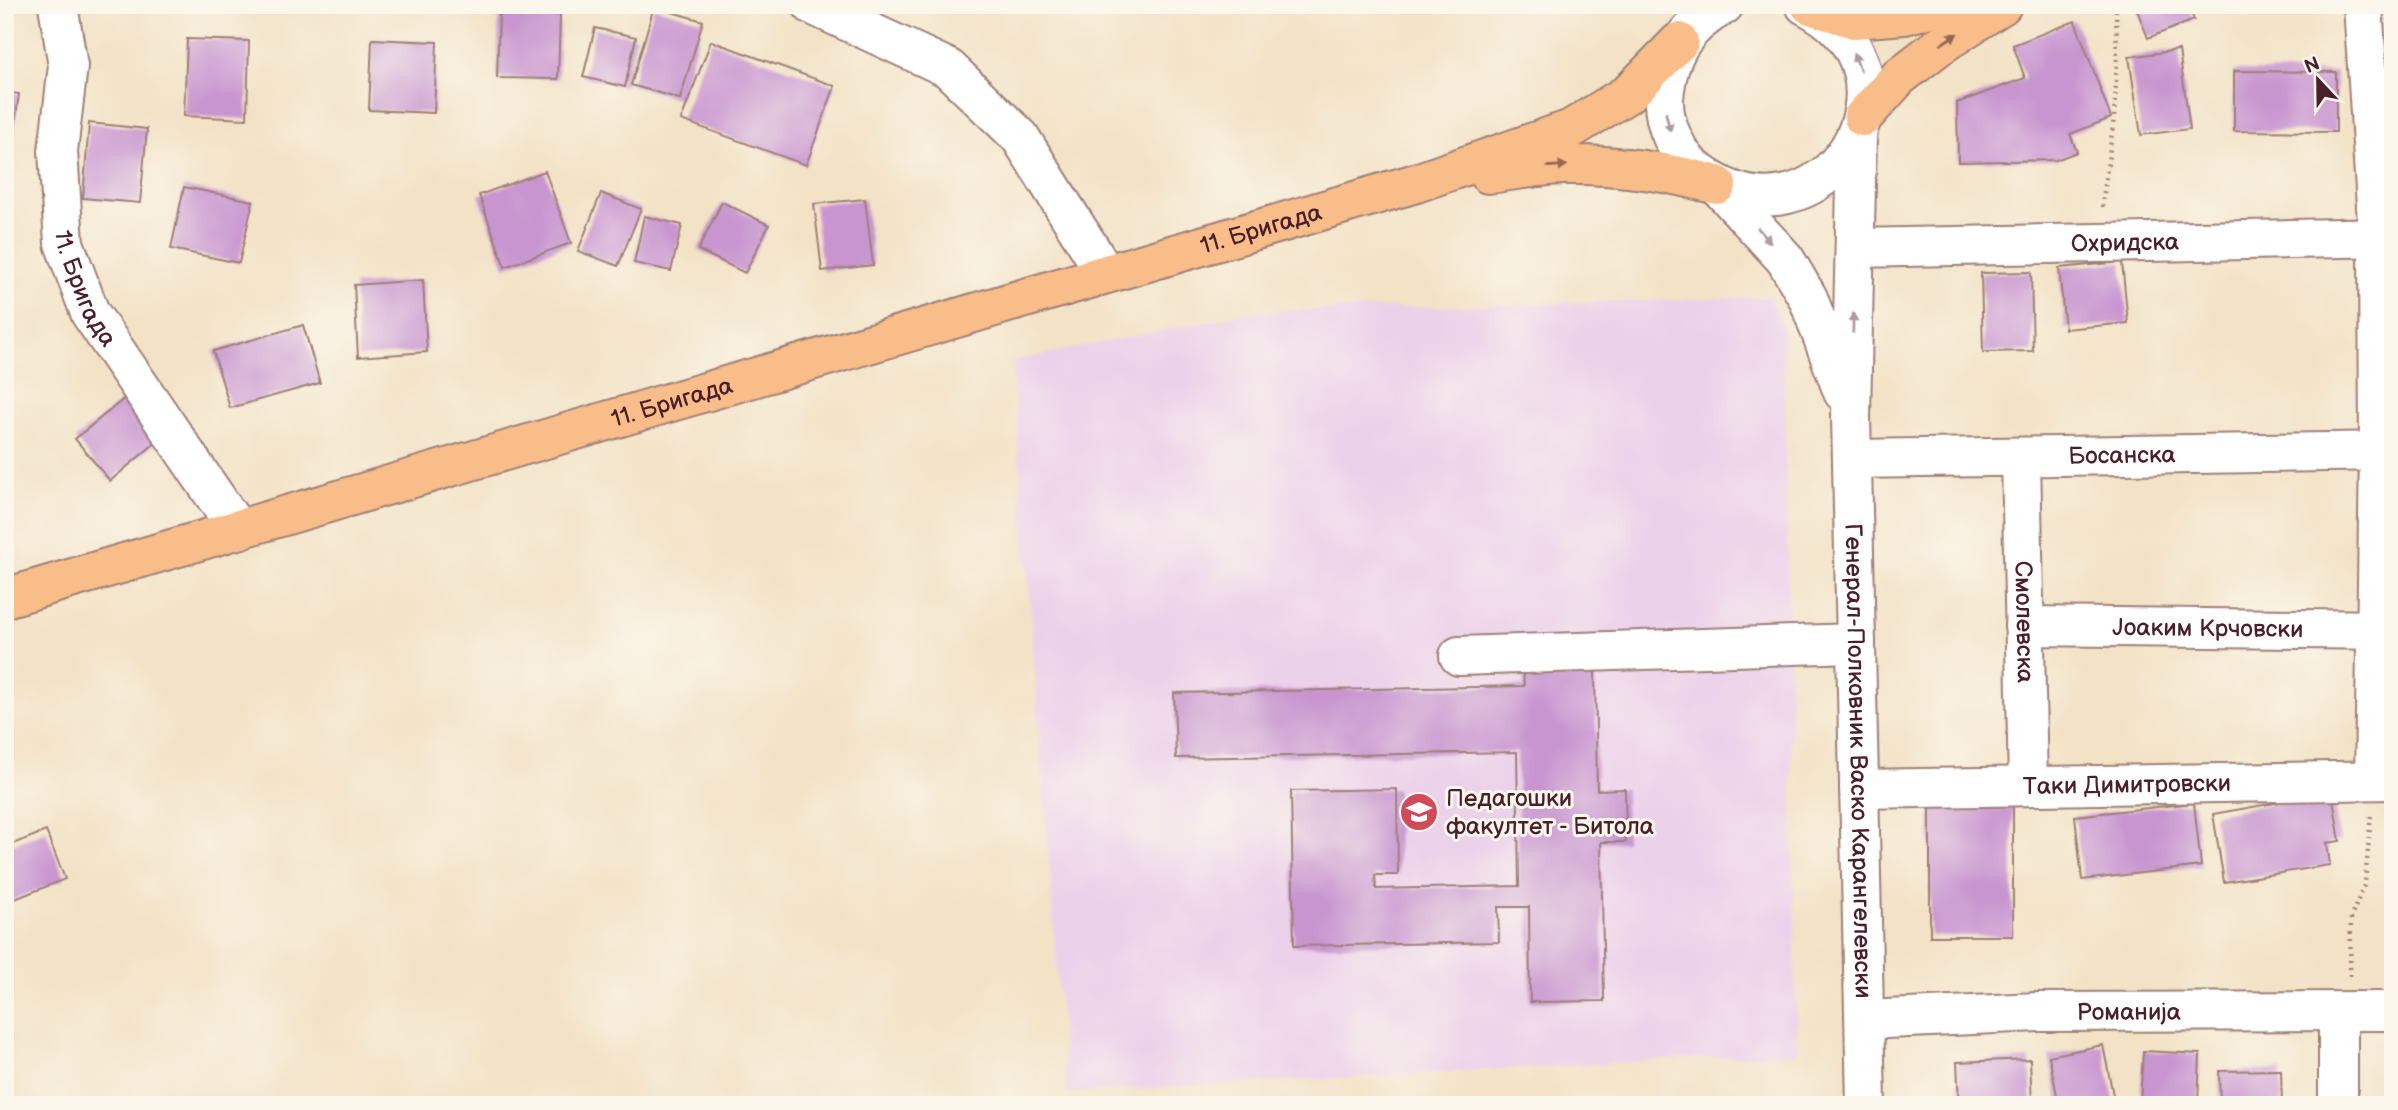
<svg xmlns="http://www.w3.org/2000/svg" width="2398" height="1110" font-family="'Balsamiq Sans',sans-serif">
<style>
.built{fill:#ecd1ea}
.building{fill:#c895d0}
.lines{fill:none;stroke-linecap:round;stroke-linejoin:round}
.minor-casing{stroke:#9e8078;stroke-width:42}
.major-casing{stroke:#9e8078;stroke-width:42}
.path{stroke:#9e8078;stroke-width:4.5;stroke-dasharray:2 5;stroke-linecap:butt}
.minor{stroke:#fff;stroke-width:38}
.major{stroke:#f8bd88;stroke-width:38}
.oneway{fill:#986655}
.oneway2{fill:#ae9aa0}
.labels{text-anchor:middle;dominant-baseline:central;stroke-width:6;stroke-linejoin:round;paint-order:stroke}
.street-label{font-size:24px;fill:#4a1f2b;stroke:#fbf7ec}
.poi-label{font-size:24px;fill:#4a1f2b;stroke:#fbf7ec;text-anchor:start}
</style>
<rect width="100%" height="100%" fill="#fbf7ec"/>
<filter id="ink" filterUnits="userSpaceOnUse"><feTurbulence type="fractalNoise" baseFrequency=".0143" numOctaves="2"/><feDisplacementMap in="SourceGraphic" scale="14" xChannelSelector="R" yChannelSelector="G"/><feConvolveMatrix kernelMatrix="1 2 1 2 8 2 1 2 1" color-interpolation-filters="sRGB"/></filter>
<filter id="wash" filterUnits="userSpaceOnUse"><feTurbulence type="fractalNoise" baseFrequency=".00686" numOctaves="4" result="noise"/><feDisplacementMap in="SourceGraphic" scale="28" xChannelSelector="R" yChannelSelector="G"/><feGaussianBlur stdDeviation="1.57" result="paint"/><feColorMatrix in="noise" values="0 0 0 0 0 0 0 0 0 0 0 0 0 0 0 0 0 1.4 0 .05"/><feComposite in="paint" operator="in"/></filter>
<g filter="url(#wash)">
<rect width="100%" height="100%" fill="#f3e2c6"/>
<path class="built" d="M1769,297L1783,326L1797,1053L1066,1093L1012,361L1254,312Z"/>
<g id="blocks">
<g class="building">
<path d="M2135,5H2188L2194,20L2148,38Z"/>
<path d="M654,7L703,21L680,99L631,85Z"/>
<path d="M499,14L560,15L558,79L497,78Z"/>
<path d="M2075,21L2111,118L2070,134L2077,152L2056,160L1958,162L1957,103L2025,78L2013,45Z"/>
<path d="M595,28L636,37L625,87L583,77Z"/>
<path d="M187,39L249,41L247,119L184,116Z"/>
<path d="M372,39L437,42L434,113L369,110Z"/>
<path d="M711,41L835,86L806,165L681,120Z"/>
<path d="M2179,50L2190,129L2141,135L2129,57Z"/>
<path d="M2234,71L2336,72V132L2234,131Z"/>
<path d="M5,92L19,94L10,159L5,158Z"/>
<path d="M89,123L147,129L140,203L83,198Z"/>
<path d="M545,171L571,243L505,267L479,195Z"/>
<path d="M5,181H10L12,251H5Z"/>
<path d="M184,187L253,201L239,263L171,249Z"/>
<path d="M601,193L641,209L618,266L578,251Z"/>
<path d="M865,199L873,265L822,271L814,204Z"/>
<path d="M722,202L769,225L745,273L698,250Z"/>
<path d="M644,216L682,225L671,271L634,263Z"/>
<path d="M2122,262L2128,323L2065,329L2059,268Z"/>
<path d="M2031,272L2033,351L1983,352L1981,273Z"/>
<path d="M423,280L427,352L358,357L354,285Z"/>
<path d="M303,325L320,383L230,408L213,351Z"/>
<path d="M126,397L160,439L110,481L75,439Z"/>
<path d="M1595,671L1597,790L1625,789L1626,842H1601L1604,1001L1530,1002L1529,907H1498L1499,942L1294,946L1291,791L1397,789L1398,875H1375L1376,889L1519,886L1517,752L1176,758L1174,693L1524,686L1523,672Z"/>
<rect x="1930" y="792" width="83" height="144"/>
<path d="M2332,793L2340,841L2327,843L2330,865L2224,882L2213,814Z"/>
<path d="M2194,803L2201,866L2082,880L2075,816Z"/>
<path d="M46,831L65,879L5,903V847Z"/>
<path d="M2103,1045L2115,1105H2059L2049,1056Z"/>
<path d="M2143,1051L2200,1054L2198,1105H2140Z"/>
<path d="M2030,1059L2032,1105H1959L1957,1062Z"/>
<path d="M2281,1070L2282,1105H2220L2219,1071Z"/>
</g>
</g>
</g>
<g filter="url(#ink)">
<use href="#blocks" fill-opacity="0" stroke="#9e8078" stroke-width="2"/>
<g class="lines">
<defs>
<g id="minor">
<path id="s1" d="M58,5L68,66L58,151L64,243L90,313L238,530"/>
<path d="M812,5L948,68L1020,137L1106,274"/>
<path d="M1724,5C1685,27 1668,52 1664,98C1663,124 1677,156 1699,172C1823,264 1939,73 1805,5"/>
<path d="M2363,5L2378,237L2379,451L2374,780"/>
<path id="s2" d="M1857,136L1851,416L1866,1105"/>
<path d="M1717,185L1785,259L1808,298L1843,392"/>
<path id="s3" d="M1855,248L2393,237"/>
<path id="s4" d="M2021,458L2028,786"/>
<path id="s5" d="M1852,459L2393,451"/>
<path id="s6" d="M2024,626L2393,630"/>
<path d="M1459,656L1856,643"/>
<path id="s7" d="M1859,789L2393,780"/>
<path d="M2338,1012V1105"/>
<path id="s8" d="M1865,1020L2038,1012L2393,1011"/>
</g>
<g id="major">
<path d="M1810,5L1854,19L1905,15L1942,5"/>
<path d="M1863,117L1899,77L1939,46L2002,5"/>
<path d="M1488,174C1512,171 1538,166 1563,165C1616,164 1666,171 1717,185"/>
<path id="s9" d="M5,598L1416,183L1571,129L1629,93L1679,42"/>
</g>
</defs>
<use href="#minor" class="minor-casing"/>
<use href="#major" class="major-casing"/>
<g class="path">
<path d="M2102,207L2114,117L2117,61L2116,5"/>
<path d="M2350,976L2351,917L2365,883L2371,816"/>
</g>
<use href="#minor" class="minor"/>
<use href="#major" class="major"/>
</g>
<defs><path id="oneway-solid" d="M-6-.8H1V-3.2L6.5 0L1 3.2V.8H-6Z" transform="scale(1.75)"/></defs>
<g class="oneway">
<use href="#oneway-solid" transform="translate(1949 39) rotate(-33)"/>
<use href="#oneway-solid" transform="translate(1557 166) rotate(-4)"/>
</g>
<g class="oneway2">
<use href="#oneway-solid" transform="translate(1857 62) rotate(-111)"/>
<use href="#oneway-solid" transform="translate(1668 122) rotate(76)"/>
<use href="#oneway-solid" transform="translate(1764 235) rotate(49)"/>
<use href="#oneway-solid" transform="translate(1853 323) rotate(-89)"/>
</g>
</g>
<defs>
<symbol id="university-disc" viewBox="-11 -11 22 22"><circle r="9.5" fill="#d1495b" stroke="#fbf7ec"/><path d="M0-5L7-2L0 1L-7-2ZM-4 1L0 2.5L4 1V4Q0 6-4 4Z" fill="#fff"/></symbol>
</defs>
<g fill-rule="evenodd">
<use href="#university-disc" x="1397" y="790" width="44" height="44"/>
</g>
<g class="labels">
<g class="street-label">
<text stroke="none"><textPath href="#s9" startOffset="1309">11. Бригада</textPath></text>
<text stroke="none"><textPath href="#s3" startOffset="270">Охридска</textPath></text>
<text stroke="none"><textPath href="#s1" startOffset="289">11. Бригада</textPath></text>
<text stroke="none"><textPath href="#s9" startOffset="695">11. Бригада</textPath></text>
<text stroke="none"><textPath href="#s5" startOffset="270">Босанска</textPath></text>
<text stroke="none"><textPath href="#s4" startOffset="164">Смолевска</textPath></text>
<text stroke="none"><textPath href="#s6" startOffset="184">Јоаким Крчовски</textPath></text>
<text stroke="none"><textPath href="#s2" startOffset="625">Генерал-Полковник Васко Карангелевски</textPath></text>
<text stroke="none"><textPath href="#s7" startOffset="268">Таки Димитровски</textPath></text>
<text stroke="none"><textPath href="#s8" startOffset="264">Романија</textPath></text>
</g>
<g class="poi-label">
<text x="1446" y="798">Педагошки<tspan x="1446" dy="28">факултет - Битола</tspan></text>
</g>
</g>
<rect width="2398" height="1110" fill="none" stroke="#fbf7ec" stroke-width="28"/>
<g transform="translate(2318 80) rotate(338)" stroke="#fbf7ec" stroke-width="5" paint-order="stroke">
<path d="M0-5L12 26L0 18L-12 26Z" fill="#4a1f2b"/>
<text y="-10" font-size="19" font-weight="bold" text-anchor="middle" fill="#4a1f2b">N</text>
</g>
</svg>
